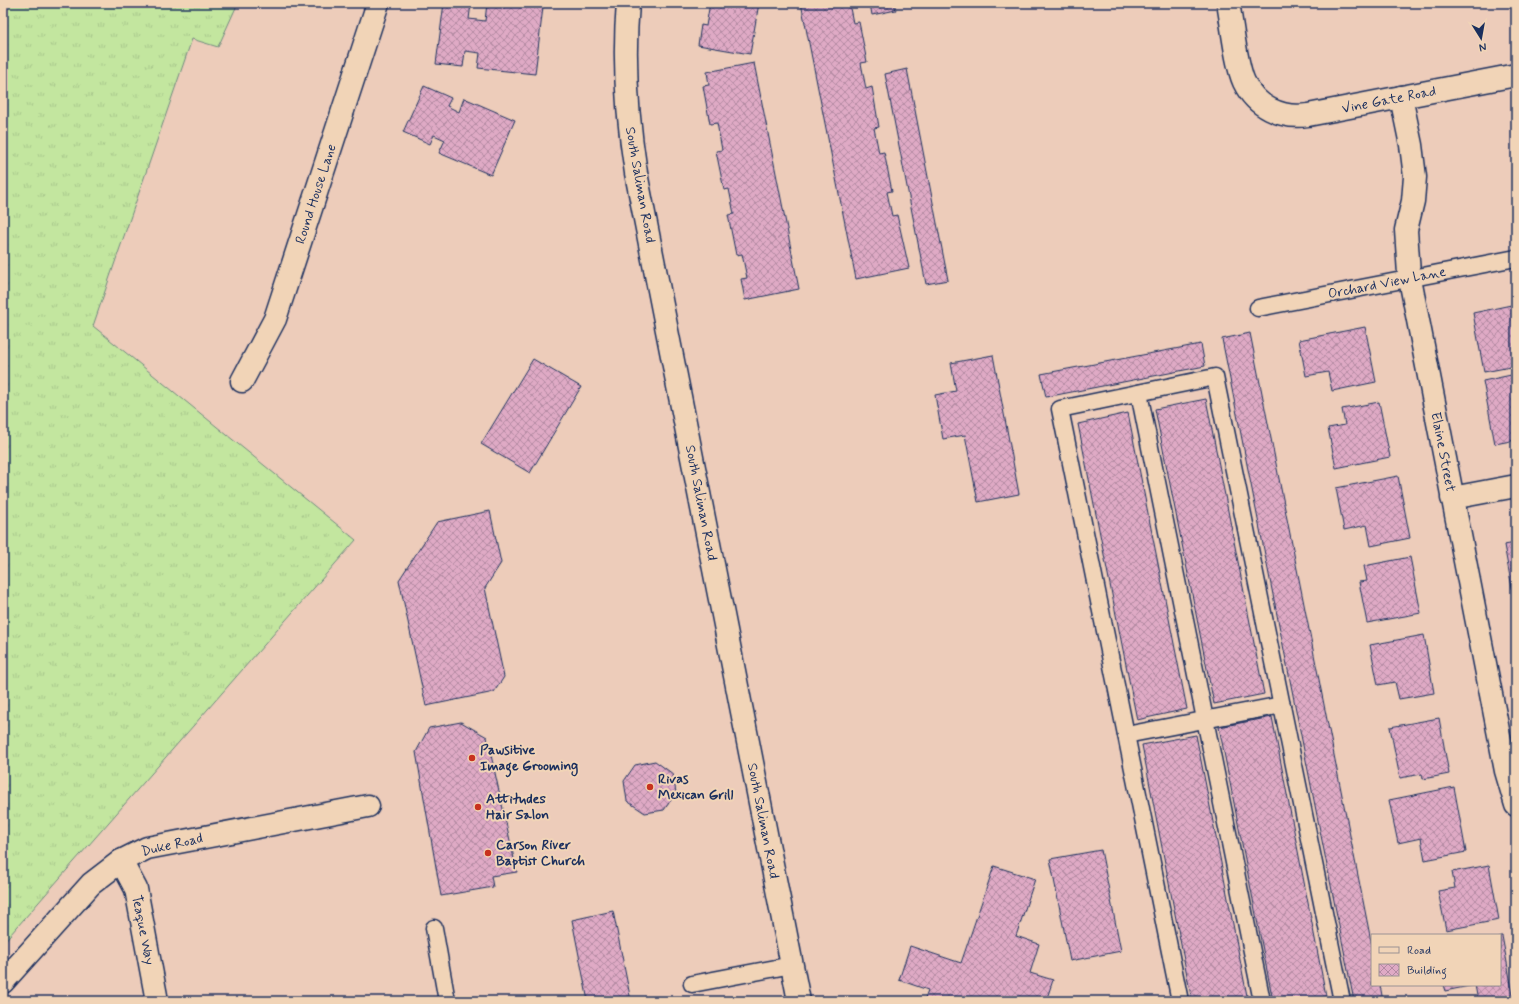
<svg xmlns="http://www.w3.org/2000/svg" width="1519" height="1004" font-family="Mynerve,sans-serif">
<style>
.grass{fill:url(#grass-tufts);stroke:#6f8a7e}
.building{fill:url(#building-cross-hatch);stroke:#1b2f5e}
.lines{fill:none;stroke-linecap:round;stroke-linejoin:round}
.service-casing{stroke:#1b2f5e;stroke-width:19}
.minor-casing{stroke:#1b2f5e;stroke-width:25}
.secondary-casing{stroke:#1b2f5e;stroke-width:25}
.service{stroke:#f1d4b7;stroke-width:16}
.minor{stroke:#f1d4b7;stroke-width:22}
.secondary{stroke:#f1d4b7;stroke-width:22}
.poi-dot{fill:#c8321e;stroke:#f1d4b7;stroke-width:1.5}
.labels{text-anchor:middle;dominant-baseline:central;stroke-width:4;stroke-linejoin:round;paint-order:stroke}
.street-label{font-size:14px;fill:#1b2f5e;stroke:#f1d4b7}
.poi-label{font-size:14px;font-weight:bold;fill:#1b2f5e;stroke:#f1d4b7;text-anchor:start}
</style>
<defs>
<pattern id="grass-tufts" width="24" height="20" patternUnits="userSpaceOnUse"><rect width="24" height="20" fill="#c3e69f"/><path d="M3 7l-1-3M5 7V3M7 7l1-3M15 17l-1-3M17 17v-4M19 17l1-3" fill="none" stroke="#a7c68b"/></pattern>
<pattern id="building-cross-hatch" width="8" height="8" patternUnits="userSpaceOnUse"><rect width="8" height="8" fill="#dfaac5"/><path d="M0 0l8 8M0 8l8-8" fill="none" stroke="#b48ba3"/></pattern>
</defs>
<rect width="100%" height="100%" fill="#edccba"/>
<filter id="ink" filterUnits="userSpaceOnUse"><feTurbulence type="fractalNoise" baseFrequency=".025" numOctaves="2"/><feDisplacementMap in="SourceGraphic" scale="8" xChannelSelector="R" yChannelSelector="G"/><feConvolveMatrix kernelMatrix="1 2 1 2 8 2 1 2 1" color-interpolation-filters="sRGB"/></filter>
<g filter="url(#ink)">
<path class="grass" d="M3,3H238L218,47L192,39L93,326L356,540L3,943Z"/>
<g class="building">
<path d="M444,3L471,4L469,19L485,21L487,3H512L543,7L535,74L478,68L480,53L465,51L463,67L436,64Z"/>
<path d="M710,3H759L750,54L698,45L701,25L706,26Z"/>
<path d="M801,3H849L853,23L859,22L867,62L861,63L866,89L872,87L879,127L874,128L879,153L884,152L892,191L887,192L892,216L897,215L909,268L856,279Z"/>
<path d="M870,3H894L896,10L872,15Z"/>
<path d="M754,63L799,289L745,300L741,279L747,278L742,254L736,255L728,215L734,214L729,189L724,190L716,151L722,150L717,123L710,124L703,86L709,85L707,72Z"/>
<path d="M907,69L948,280L926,284L885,74Z"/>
<path d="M424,86L451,98L447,106L459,112L464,98L515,120L491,175L439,153L445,140L434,135L430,144L403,132Z"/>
<path d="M1516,304V366L1484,372L1473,313Z"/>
<path d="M1365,327L1376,382L1332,391L1328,372L1306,376L1299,340Z"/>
<path d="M1250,333L1372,946V985H1380L1383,1001H1354L1222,339Z"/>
<path d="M1201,344L1205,366L1046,397L1041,374Z"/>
<path d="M993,355L1019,494L978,502L965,435L943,439L935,395L956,391L951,363Z"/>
<path d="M533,359L581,387L530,473L481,444Z"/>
<path d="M1516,374V440L1495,444L1483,381Z"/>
<path d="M1206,399L1264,694L1214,704L1155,409Z"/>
<path d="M1379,402L1390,457L1336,468L1328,428L1345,425L1342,409Z"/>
<path d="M1128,413L1187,709L1137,720L1078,424Z"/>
<path d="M1398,476L1410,538L1371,546L1367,525L1344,530L1336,488Z"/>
<path d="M490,511L501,563L485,588L504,677L494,692L426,706L399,580L437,522Z"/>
<path d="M1516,543V609L1504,545Z"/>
<path d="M1410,557L1421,613L1367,623L1359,582L1367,581L1364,566Z"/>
<path d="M1424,635L1434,693L1399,699L1395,682L1378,685L1370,645Z"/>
<path d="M1272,717L1327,1001H1273L1219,727Z"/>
<path d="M1439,718L1449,774L1423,779L1422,774L1400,778L1390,727Z"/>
<path d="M461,722L487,737L517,872L491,876L493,887L441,896L416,752L429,728Z"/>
<path d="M1196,735L1248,1001H1192L1142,745Z"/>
<path d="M655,761L673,774L676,793L664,810L645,813L627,801L624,781L635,765Z"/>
<path d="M1454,787L1466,852L1425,860L1421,838L1398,843L1389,800Z"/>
<path d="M1101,850L1121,951L1070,961L1050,859Z"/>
<path d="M1489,865L1499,920L1446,930L1438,891L1455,888L1452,872Z"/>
<path d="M994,866L1035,879L1016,936L1039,944L1030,973L1053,980L1046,1001H924L928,990L899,980L910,946L961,963Z"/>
<path d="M613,911L631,1001H588L572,920Z"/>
<path d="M1500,936H1502L1514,1000L1478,1001L1475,985H1500Z"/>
<path d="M1443,985H1474L1445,991Z"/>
</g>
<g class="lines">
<defs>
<g id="service">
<path d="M1258,308L1516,258"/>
<path d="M1139,393L1262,1001"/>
<path d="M1126,735L1282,705"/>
<path d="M434,928L447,1001"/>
<path d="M692,984L792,965"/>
<path d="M1180,1001L1060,409L1215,377L1342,1001"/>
</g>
<g id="minor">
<path d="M1228,3C1232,23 1236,65 1244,82C1256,107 1281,119 1308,115L1516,75"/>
<path d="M1401,97L1411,145L1415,177L1413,201L1406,230L1409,274L1506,771L1516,805"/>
<path d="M242,381L275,319L378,3"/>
<path d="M1452,498L1516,486"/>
<path d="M121,861L136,889L157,1001"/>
<path d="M3,982L91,884L121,861L147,848L368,806"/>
</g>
<path id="secondary" d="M628,3C623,60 627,116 636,173L799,1001"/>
</defs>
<use href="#service" class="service-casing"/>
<use href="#minor" class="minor-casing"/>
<use href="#secondary" class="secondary-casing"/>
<use href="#service" class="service"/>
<use href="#minor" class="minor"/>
<use href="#secondary" class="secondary"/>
</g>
</g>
<g class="poi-dot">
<circle cx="472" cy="758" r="4"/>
<circle cx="650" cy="787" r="4"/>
<circle cx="478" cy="807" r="4"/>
<circle cx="488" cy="853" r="4"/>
</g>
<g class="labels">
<g class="street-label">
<text transform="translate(1389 100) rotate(-11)">Vine Gate Road</text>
<text transform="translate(640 185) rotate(80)">South Saliman Road</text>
<text transform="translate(316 194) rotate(-72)">Round House Lane</text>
<text transform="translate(1387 283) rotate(-11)">Orchard View Lane</text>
<text transform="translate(1443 452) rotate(79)">Elaine Street</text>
<text transform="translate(701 503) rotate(79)">South Saliman Road</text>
<text transform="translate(763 821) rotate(79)">South Saliman Road</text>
<text transform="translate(172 845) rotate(-13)">Duke Road</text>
<text transform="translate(143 930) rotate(79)">Teaque Way</text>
</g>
<g class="poi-label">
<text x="480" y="750">Pawsitive<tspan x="480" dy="16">Image Grooming</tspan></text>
<text x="658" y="779">Rivas<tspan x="658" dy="16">Mexican Grill</tspan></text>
<text x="486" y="799">Attitudes<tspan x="486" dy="16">Hair Salon</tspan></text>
<text x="496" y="845">Carson River<tspan x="496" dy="16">Baptist Church</tspan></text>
</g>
</g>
<rect width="1519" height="1004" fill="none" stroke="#f1d4b7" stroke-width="16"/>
<rect x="8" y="8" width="1503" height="988" fill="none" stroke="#1b2f5e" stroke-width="1.5" filter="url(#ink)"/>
<rect x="1371" y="934" width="130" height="52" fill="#f1d4b7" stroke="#9b9293"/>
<rect x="1379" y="947" width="20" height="6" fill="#f1d4b7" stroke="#9b9293"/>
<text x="1407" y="954" font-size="12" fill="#1b2f5e">Road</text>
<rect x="1379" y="964" width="20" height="12" fill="url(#building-cross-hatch)" stroke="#9b9293"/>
<text x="1407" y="974" font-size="12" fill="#1b2f5e">Building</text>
<g transform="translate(1481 38) rotate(169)" stroke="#f1d4b7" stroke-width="3" paint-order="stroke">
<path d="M0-3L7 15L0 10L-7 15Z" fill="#1b2f5e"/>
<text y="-6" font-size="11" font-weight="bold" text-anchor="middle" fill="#1b2f5e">N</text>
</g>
</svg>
